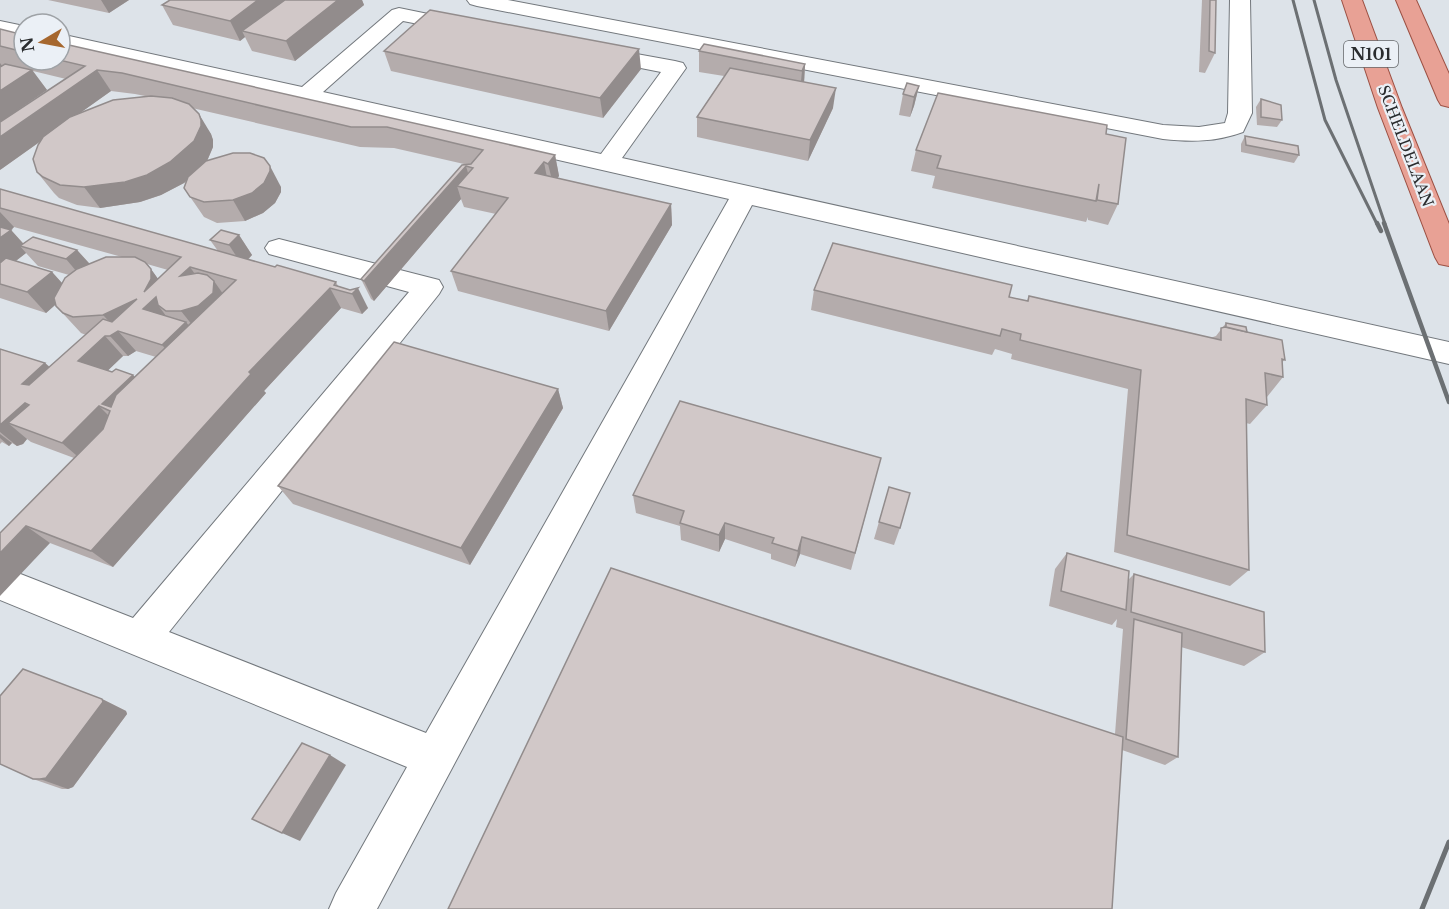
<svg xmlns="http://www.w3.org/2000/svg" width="1449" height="909" font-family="'Libre Baskerville',serif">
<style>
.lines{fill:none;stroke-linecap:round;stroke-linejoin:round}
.minor-casing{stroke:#73787d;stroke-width:2}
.major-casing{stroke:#9c5043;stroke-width:2}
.minor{fill:#fff;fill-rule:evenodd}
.major{fill:#e8a195;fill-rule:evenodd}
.rail-far2{stroke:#6c7073;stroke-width:3}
.rail-far1{stroke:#6c7073;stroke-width:4.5}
.rail{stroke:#6c7073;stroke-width:5}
.wall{fill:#b4acac;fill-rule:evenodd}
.shaded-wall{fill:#928c8c}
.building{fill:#d1c8c8;stroke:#928c8c;stroke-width:1.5;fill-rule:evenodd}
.labels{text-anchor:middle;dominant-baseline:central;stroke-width:4.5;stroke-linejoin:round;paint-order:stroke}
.far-street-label{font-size:15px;fill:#2a2c2e;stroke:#ebf0f6}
.shield{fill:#ebf0f6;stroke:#64676a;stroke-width:1.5}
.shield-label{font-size:16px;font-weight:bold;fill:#2a2c2e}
</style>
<rect width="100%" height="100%" fill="#dde3e9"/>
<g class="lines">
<defs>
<g id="minor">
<path d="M467,0H508L1163,125L1199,127L1225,123L1228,113L1230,0H1250L1252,113L1243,132C1216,142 1191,142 1163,139L477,6L470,4Z"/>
<path d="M399,8L472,23L475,27L472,31L465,33L403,21L323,92L601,154L661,72L590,58L587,53L590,48L598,47L675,61L683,63L686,68L622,158L1449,342V364L752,205L377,909H329L336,893L407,767L0,600V566L133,618L409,292L269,254L265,248L269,242L279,239L439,280L443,287L439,294L169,632L426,733L729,199L60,46V34L302,87L392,10Z"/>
<path d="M0,21L24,26V38L0,33Z"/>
</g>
<g id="major">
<path d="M1342,0H1362L1402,108L1449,224V266L1439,264L1435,257L1378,108Z"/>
<path d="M1396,0H1416L1449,74V107L1441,105L1438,100Z"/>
</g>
</defs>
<use href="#minor" class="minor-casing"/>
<use href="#major" class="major-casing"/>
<use href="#minor" class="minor"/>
<use href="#major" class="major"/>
<g class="rail-far2">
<path d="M1293,0L1325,120L1377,224"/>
<path d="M1314,0L1336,80L1385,224"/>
</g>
<g class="rail-far1">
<path d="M1377,223L1381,231"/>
<path d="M1384,223L1449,402"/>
</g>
<path class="rail" d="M1422,909L1449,842"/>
</g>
<g class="wall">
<path d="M48,0H129L109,13Z"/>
<path d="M170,0H362L364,5L295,61L252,51L245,37L240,41L173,25L162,5Z"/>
<path d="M1202,0H1216L1215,53L1205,73L1199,72Z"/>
<path d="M24,35V60H60L555,155L559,176L557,178L671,204L672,225L609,331L458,291L451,271L496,214L464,207L461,199L374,301L371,299L361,279L464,164L394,148L360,147L192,108L211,134L213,140V147L207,161L281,187V192L275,203L263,213L245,221L217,223L204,217L184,188L187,181L184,183L161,195L140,202L100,208L77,205L59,198L54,193L37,172L41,141L0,170L66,79L33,71L47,90L0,122V46ZM111,91L135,94L145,96L80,113Z"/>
<path d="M384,51L641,69L603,118L391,71Z"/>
<path d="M699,51L805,64L804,82L833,108L808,161L697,137V117L724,76L699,72Z"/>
<path d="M919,86L914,106L910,117L899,115L903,94Z"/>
<path d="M1261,99L1282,120L1277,127L1257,125L1256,107Z"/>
<path d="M1106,134L1118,204L1108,225L1088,220V217L1086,222L932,188L935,176L911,171L916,150Z"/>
<path d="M1245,136L1299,155L1294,163L1241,152V144Z"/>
<path d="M0,189L218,251L210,240L239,235L252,255L248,260L275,267L336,282L338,286L350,290L368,308L362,314L341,308L264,391L266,393L113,567L50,543L0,533L74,458L31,442L27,439L23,444L17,446L12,443L9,446L2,442L0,444V349L45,363L50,367L86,335L81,333L56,306V304L46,313L0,298ZM14,227L122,257L90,264L77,250L23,243L11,230ZM26,253L38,266L69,275L62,283L52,272L16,261ZM147,264L168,270L158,279ZM136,351L156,357L135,377L107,371L123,356H128Z"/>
<path d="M814,290L1009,297L1027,301L1029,296L1210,338L1216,336L1226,323L1247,332L1285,360L1282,362L1283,377L1267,397V405L1250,424L1246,423L1249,570L1230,586L1114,552L1128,389L1011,359L1012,354L995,349L992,355L811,310Z"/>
<path d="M558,389L563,408L470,565L293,504L278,486Z"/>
<path d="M881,458L851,570L800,554L795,567L771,559V554L725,539L719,552L681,540L680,526L636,513L633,495Z"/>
<path d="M889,487L900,528L894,545L874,539Z"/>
<path d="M1067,553L1128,580L1134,574L1265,652L1244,666L1181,647L1178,757L1165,765L1122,750L1115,734L1123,629L1116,627L1117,619L1112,625L1049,606L1055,569Z"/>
<path d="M102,699L126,711L127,714L73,787L68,789H62L33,779Z"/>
</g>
<g class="shaded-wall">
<path d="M101,0H129L109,13Z"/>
<path d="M258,0H294L242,31L245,37L240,41L230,21Z"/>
<path d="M338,0H362L364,5L295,61L286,41Z"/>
<path d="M639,49L641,69L603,118L600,98Z"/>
<path d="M0,63L14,82L32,70L47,90L0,122Z"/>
<path d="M805,64L804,84L800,91L802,71Z"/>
<path d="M97,70L111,91L0,170V137Z"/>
<path d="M919,86L914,106L910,117L914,97Z"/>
<path d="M836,88L833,108L808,161L810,140Z"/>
<path d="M199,114L211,134L213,140V147L207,161L184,183L161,195L140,202L100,208L84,187Z"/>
<path d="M555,155L559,176L553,184L548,164Z"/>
<path d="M544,162L548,183L535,173Z"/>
<path d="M270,166L281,187V192L275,203L263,213L245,221L233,200Z"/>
<path d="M466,166L472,187L457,186L461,199L374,301L364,281Z"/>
<path d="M671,204L672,225L609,331L606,311Z"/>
<path d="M0,212L14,227L11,230L27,248L20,246L26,253L0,273Z"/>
<path d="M239,235L252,255L242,265L229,245Z"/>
<path d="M77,250L95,270L83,279L66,259Z"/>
<path d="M190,267L204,287L180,276Z"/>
<path d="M151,269L166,290L158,305L169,320L118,331L136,351L128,356L110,336L118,331L103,315L144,292Z"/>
<path d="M52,272L70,292L46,313L27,292Z"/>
<path d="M214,281L228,301L197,331L181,311Z"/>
<path d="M330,288L341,308L264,391L266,393L113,567L91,551L249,372Z"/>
<path d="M358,288L368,308L362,314L352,294Z"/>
<path d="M186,322L201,341L179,364L162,345Z"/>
<path d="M105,336L123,356L97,381L78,361Z"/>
<path d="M45,363L65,382L43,403L22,384Z"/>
<path d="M133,375L151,394L121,422L102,404Z"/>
<path d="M558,389L563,408L470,565L461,548Z"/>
<path d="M25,403L46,422L8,423L27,439L23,444L17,446L0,432V425Z"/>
<path d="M99,406L118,425L83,461L62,443Z"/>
<path d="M0,434L12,443L9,446L0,438Z"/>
<path d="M725,523V539L719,552V535Z"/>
<path d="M26,526L50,543L0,596V553Z"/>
<path d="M802,537L800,554L795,567L798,551Z"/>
<path d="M102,699L126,711L127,714L73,787L68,789L40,779Z"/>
<path d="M330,755L346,765L300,841L282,833Z"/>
</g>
<g class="building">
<path d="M170,0H258L230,21L162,5Z"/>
<path d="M285,0H338L286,41L242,31Z"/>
<path d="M1210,0H1216L1215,53L1209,51Z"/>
<path d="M430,10L639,49L600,98L384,51Z"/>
<path d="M0,29L24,35V52L0,46Z"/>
<path d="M60,43L555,155L548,164L544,162L535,173L671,204L606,311L451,271L508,198L457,186L473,168L466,166L364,281L361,279L462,165L471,164L483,150L387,127H351L122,73L97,70L0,137V122L85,66L59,60Z"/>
<path d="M704,44L805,64L802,71L699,51Z"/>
<path d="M5,64L32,70L0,91V67Z"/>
<path d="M730,68L836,88L810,140L697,117Z"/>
<path d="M907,83L919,86L914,97L903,94Z"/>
<path d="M938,93L1107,125L1106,134L1126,138L1118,204L1097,200L1099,184L1096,201L937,168L941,156L916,150Z"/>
<path d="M151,96L172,98L189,104L199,114L201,120V126L194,141L170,162L147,175L125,182L84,187L60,185L43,177L37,172L33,159L38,145L43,137L70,117L113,100Z"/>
<path d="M1261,99L1281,105L1282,120L1261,117Z"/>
<path d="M1245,136L1298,146L1299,155L1246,145Z"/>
<path d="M233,153H250L264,158L270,166V171L264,183L252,193L233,200L204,202L190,197L184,188L188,177L206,161Z"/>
<path d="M0,189L275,267L277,265L336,282L334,285L350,290L358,288L352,294L330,288L249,372L251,374L91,551L26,526L0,553V533L103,429L110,411L99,406L62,443L8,423L29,405L25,403L0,425V349L45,363L22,384L29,385L103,319L112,322L137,299L103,315L73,317L63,313L56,306L54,298L65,278L77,269L106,257H135L145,262L151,269V279L144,292L181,257L0,208ZM190,267L236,280L116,395L111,407L102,404L133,375L116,369L112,372L78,361L105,336H110L118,331L162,345L186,322L143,309L156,297L158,305L166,311H181L198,306L213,293L214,281L207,275L198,273L180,276Z"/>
<path d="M0,227L11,230L0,238Z"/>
<path d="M221,230L239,235L229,245L210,240Z"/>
<path d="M33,237L77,250L66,259L20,246Z"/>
<path d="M833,243L1012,285L1009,297L1028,301L1029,296L1221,340V328L1225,327L1282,340L1285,360L1282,359L1283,377L1265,373L1267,405L1246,399L1249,570L1127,535L1141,370L1020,340L1021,334L1002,329L1000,336L814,290Z"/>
<path d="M6,258L52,272L27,292L0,284V263Z"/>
<path d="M1226,323L1246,327L1247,332L1226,327Z"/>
<path d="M394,342L558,389L461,548L278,486Z"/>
<path d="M680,401L881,458L855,553L802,537L798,551L772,543L774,538L725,523L719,535L680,523L684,511L633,495Z"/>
<path d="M889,487L910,493L900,528L879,522Z"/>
<path d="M1067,553L1129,571L1126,610L1061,591Z"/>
<path d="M611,568L1123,737L1112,909H448Z"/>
<path d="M1134,574L1264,612L1265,652L1131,612Z"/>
<path d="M1134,619L1182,633L1178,757L1126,739Z"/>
<path d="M23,669L102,699L103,702L46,778L40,779H33L0,764V696Z"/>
<path d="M302,743L330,755L282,833L252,819Z"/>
</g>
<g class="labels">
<g class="far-street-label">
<text transform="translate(1406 146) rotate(69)">SCHELDELAAN</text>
</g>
<rect class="shield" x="1344" y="41" width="54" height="26" rx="4.5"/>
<g class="shield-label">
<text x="1371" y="54">N101</text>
</g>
</g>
<g transform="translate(42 42) rotate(260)"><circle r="28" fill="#ebf0f6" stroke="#9ea2a6" stroke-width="1.5"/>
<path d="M0-4.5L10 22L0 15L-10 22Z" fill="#a6672e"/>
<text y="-9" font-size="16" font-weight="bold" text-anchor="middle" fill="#2a2c2e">N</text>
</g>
</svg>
